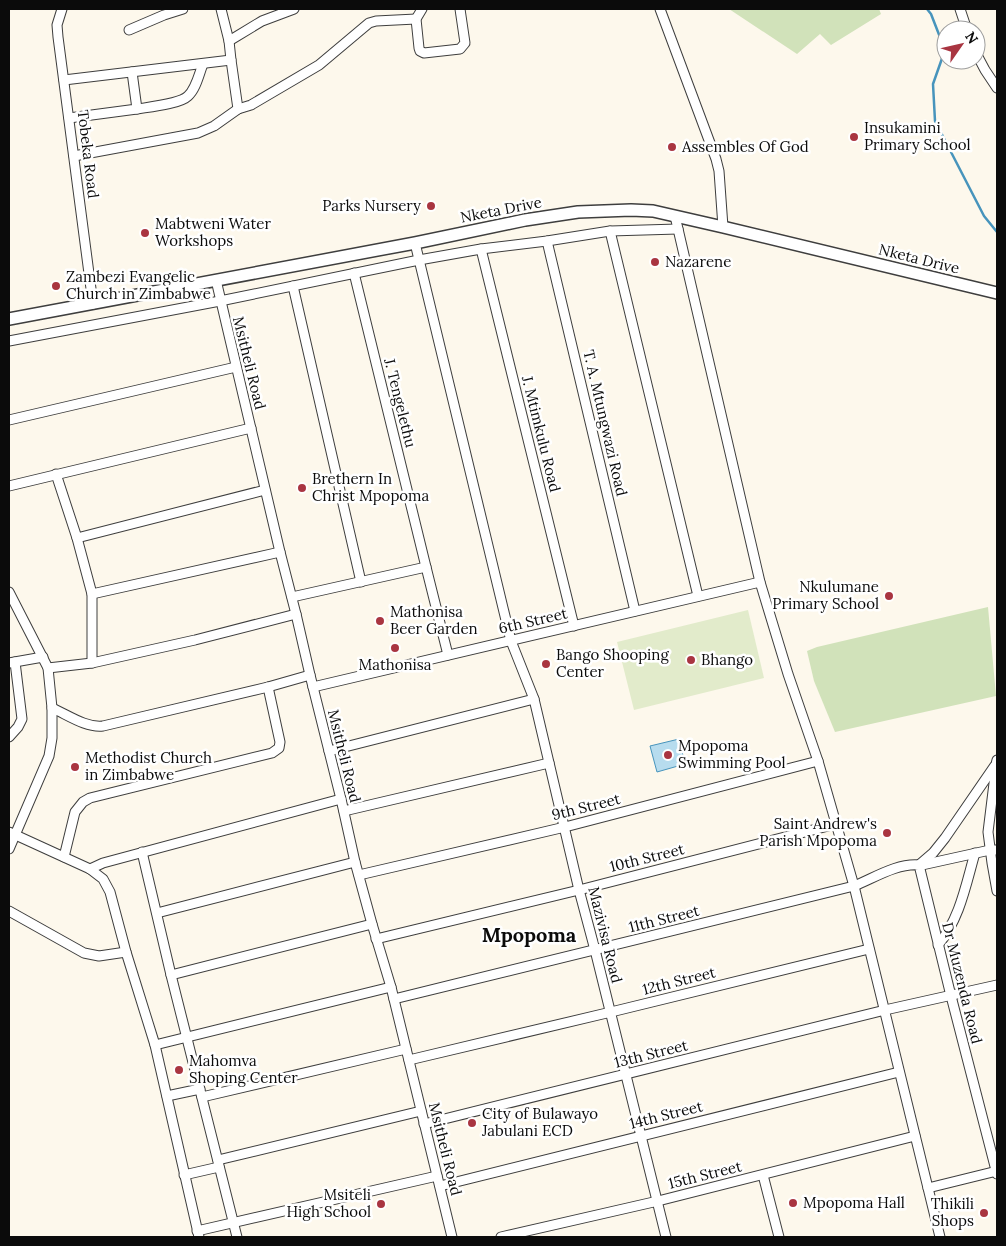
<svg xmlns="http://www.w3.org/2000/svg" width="1006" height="1246" font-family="Lora,serif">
<rect width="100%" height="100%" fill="#fdf8ec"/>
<!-- green -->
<g fill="#d1e2ba">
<polygon points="729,9 879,9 881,14 831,45 820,34 797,54"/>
<polygon points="988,607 996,696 835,732 814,681 807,651 817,647"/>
</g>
<!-- pitch -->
<polygon fill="#e2ebcb" points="748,610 764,678 634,710 617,642"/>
<!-- water -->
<polygon fill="#b7dcee" stroke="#4794bc" points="679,739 685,764 657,772 650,746"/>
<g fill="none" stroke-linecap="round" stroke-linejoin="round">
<!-- stream -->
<polyline stroke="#4794bc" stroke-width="2.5" points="927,9 931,14 945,50 933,84 935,121 984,216 997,232"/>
<!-- minor casing -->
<g stroke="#3e3e3e" stroke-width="11">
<g id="minor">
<polyline points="62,9 57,25 58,37 93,304"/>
<polyline points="422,9 416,19 419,48 420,51 424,53 460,49 465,43 460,9"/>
<polyline points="660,9 716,159 719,171 723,227"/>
<polyline points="960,9 967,30"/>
<polyline points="129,30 164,15 183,9"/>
<polyline points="229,41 262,21 294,9"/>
<polyline points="976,53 985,70 997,88"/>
<polyline points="64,80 231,60"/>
<path d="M137 109C149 107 180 104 188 96 196 89 199 74 203 64"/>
<polyline points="238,109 251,105 319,65 369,23 376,21 416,19"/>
<polyline points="69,118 137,109 132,72"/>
<polyline points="74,156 198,133 214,126 238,109 231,60 229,41 221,9"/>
<polyline points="675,216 760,582 788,674 818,761 854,886 940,1237"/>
<polyline points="610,231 698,596"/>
<polyline points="547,241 635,611"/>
<polyline points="415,243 511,641 534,699 579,890 595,950 666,1237"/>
<polyline points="481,249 574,626"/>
<polyline points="354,273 426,567 448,655"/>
<polyline points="216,280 280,552 296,614 310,675 341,799 355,862 372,924 391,987 452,1237"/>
<polyline points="293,286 361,582"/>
<polyline points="9,341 220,301 419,260 481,249 547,241 610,231 678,229"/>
<polyline points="9,420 236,367"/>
<polyline points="56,474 77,538 92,594 92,663"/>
<polyline points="9,486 251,428"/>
<polyline points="77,538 265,490"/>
<polyline points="9,592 48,668 52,708 52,738 49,756 9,849"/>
<polyline points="92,594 280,552"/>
<polyline points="292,597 426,567"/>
<polyline points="9,663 43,657"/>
<polyline points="48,668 92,663 195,640 296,614"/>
<polyline points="313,687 760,582"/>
<path d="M52 708C68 715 86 728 103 726L268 687 310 675"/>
<polyline points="9,737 18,727 22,719 15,662"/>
<polyline points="329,751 534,699"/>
<polyline points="996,767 988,832 992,863 997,891"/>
<polyline points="344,811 549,763"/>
<polyline points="9,832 90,869 103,879 110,892 126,952 155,1045 199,1237"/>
<polyline points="142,852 171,975 237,1237"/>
<polyline points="64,857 75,812 83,802 90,798 272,753 279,748 280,742 268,687"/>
<polyline points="919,865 933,853 945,838 996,764 997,760"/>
<polyline points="922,865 990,850 997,850"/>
<polyline points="90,869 103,863 341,799"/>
<polyline points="359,875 565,827 818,761"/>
<polyline points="9,911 84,953 99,956 126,952"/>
<polyline points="157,913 355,862"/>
<polyline points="376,939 579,890 836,824"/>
<path d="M938 945C960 919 966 884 975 853"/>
<polyline points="171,975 372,924"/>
<path d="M394 999 854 886C874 878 897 863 919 865L951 996 997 1174"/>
<polyline points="155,1045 391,987"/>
<polyline points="409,1060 611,1012 869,949"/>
<polyline points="167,1096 200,1089"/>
<polyline points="202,1097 406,1049"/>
<polyline points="424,1124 885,1010 997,985"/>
<polyline points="218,1160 421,1111"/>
<polyline points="184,1175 219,1167"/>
<polyline points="763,1175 779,1237"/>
<polyline points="440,1186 899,1072"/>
<polyline points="928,1188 997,1171"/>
<polyline points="197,1231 437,1176"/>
<polyline points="501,1237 658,1201 915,1136"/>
</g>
</g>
<!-- tertiary casing -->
<g stroke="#3e3e3e" stroke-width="14">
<polyline id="tertiary" points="9,319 415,243 525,220 578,212 631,210 653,211 723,227 997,293"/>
</g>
<!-- minor -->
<use href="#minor" stroke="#fff" stroke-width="9"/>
<!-- tertiary -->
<use href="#tertiary" stroke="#fff" stroke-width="11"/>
</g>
<!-- markers -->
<g fill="#a93541" stroke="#fff" stroke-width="2">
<circle cx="854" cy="137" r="5"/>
<circle cx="672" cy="147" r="5"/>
<circle cx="431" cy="206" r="5"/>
<circle cx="145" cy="233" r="5"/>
<circle cx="655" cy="262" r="5"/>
<circle cx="56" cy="286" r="5"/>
<circle cx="302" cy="488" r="5"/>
<circle cx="889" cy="596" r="5"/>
<circle cx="380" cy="621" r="5"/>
<circle cx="395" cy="648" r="5"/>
<circle cx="691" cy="660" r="5"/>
<circle cx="546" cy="664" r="5"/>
<circle cx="668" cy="755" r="5"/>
<circle cx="75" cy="767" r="5"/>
<circle cx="887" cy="833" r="5"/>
<circle cx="179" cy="1070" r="5"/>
<circle cx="472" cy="1123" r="5"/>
<circle cx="793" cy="1203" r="5"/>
<circle cx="381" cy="1204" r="5"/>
<circle cx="984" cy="1213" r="5"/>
</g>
<g text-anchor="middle" stroke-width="5" stroke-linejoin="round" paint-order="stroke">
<!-- poi labels -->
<g font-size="15" fill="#0b0b0b" stroke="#fff" text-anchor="start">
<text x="864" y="133">Insukamini<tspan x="864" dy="17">Primary School</tspan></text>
<text x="682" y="152">Assembles Of God</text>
<text x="421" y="211" text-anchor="end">Parks Nursery</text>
<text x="155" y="229">Mabtweni Water<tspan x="155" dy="17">Workshops</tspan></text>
<text x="665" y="267">Nazarene</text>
<text x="66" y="282">Zambezi Evangelic<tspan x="66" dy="17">Church in Zimbabwe</tspan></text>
<text x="312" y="484">Brethern In<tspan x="312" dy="17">Christ Mpopoma</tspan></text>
<text x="879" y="592" text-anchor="end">Nkulumane<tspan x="879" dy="17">Primary School</tspan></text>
<text x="390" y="617">Mathonisa<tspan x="390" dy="17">Beer Garden</tspan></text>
<text x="556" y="660">Bango Shooping<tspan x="556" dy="17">Center</tspan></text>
<text x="701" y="665">Bhango</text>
<text x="395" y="670" text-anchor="middle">Mathonisa</text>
<text x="678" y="751">Mpopoma<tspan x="678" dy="17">Swimming Pool</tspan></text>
<text x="85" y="763">Methodist Church<tspan x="85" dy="17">in Zimbabwe</tspan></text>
<text x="877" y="829" text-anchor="end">Saint Andrew's<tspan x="877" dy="17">Parish Mpopoma</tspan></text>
<text x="189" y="1066">Mahomva<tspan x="189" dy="17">Shoping Center</tspan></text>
<text x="482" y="1119">City of Bulawayo<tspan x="482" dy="17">Jabulani ECD</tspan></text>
<text x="371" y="1200" text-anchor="end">Msiteli<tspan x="371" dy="17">High School</tspan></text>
<text x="803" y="1208">Mpopoma Hall</text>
<text x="974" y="1209" text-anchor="end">Thikili<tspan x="974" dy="17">Shops</tspan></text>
</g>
<!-- street labels -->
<g font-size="15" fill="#0b0b0b" stroke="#fff">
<text transform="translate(88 154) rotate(83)" y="5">Tobeka Road</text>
<text transform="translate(501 210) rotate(-11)" y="5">Nketa Drive</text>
<text transform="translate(919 259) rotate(14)" y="5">Nketa Drive</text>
<text transform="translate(249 363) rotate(76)" y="5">Msitheli Road</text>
<text transform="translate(400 403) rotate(76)" y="5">J. Tengelethu</text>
<text transform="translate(605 423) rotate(77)" y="5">T. A. Mtungwazi Road</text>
<text transform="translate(541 434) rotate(76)" y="5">J. Mtimkulu Road</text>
<text transform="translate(533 621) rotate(-13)" y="5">6th Street</text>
<text transform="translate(344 756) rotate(76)" y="5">Msitheli Road</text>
<text transform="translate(586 807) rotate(-14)" y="5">9th Street</text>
<text transform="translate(647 858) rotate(-14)" y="5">10th Street</text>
<text transform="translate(664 919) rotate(-14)" y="5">11th Street</text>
<text transform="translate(605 935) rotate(76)" y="5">Mazivisa Road</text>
<text transform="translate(679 981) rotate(-14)" y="5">12th Street</text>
<text transform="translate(962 983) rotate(76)" y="5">Dr Muzenda Road</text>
<text transform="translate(651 1054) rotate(-14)" y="5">13th Street</text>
<text transform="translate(666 1115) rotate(-14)" y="5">14th Street</text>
<text transform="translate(445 1149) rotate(76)" y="5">Msitheli Road</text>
<text transform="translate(705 1175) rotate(-14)" y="5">15th Street</text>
</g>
<!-- district labels -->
<g font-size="20" font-weight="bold" fill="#0b0b0b" stroke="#fff">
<text x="529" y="942">Mpopoma</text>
</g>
</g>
<!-- border -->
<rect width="1006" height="1246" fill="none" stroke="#0b0b0b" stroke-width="20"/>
<!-- north arrow -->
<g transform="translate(961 45) rotate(56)"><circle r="24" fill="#ffffff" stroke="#9d9d9d"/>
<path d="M0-4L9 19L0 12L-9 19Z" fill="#a93541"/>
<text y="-8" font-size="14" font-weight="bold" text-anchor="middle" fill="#0b0b0b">N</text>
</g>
</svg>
